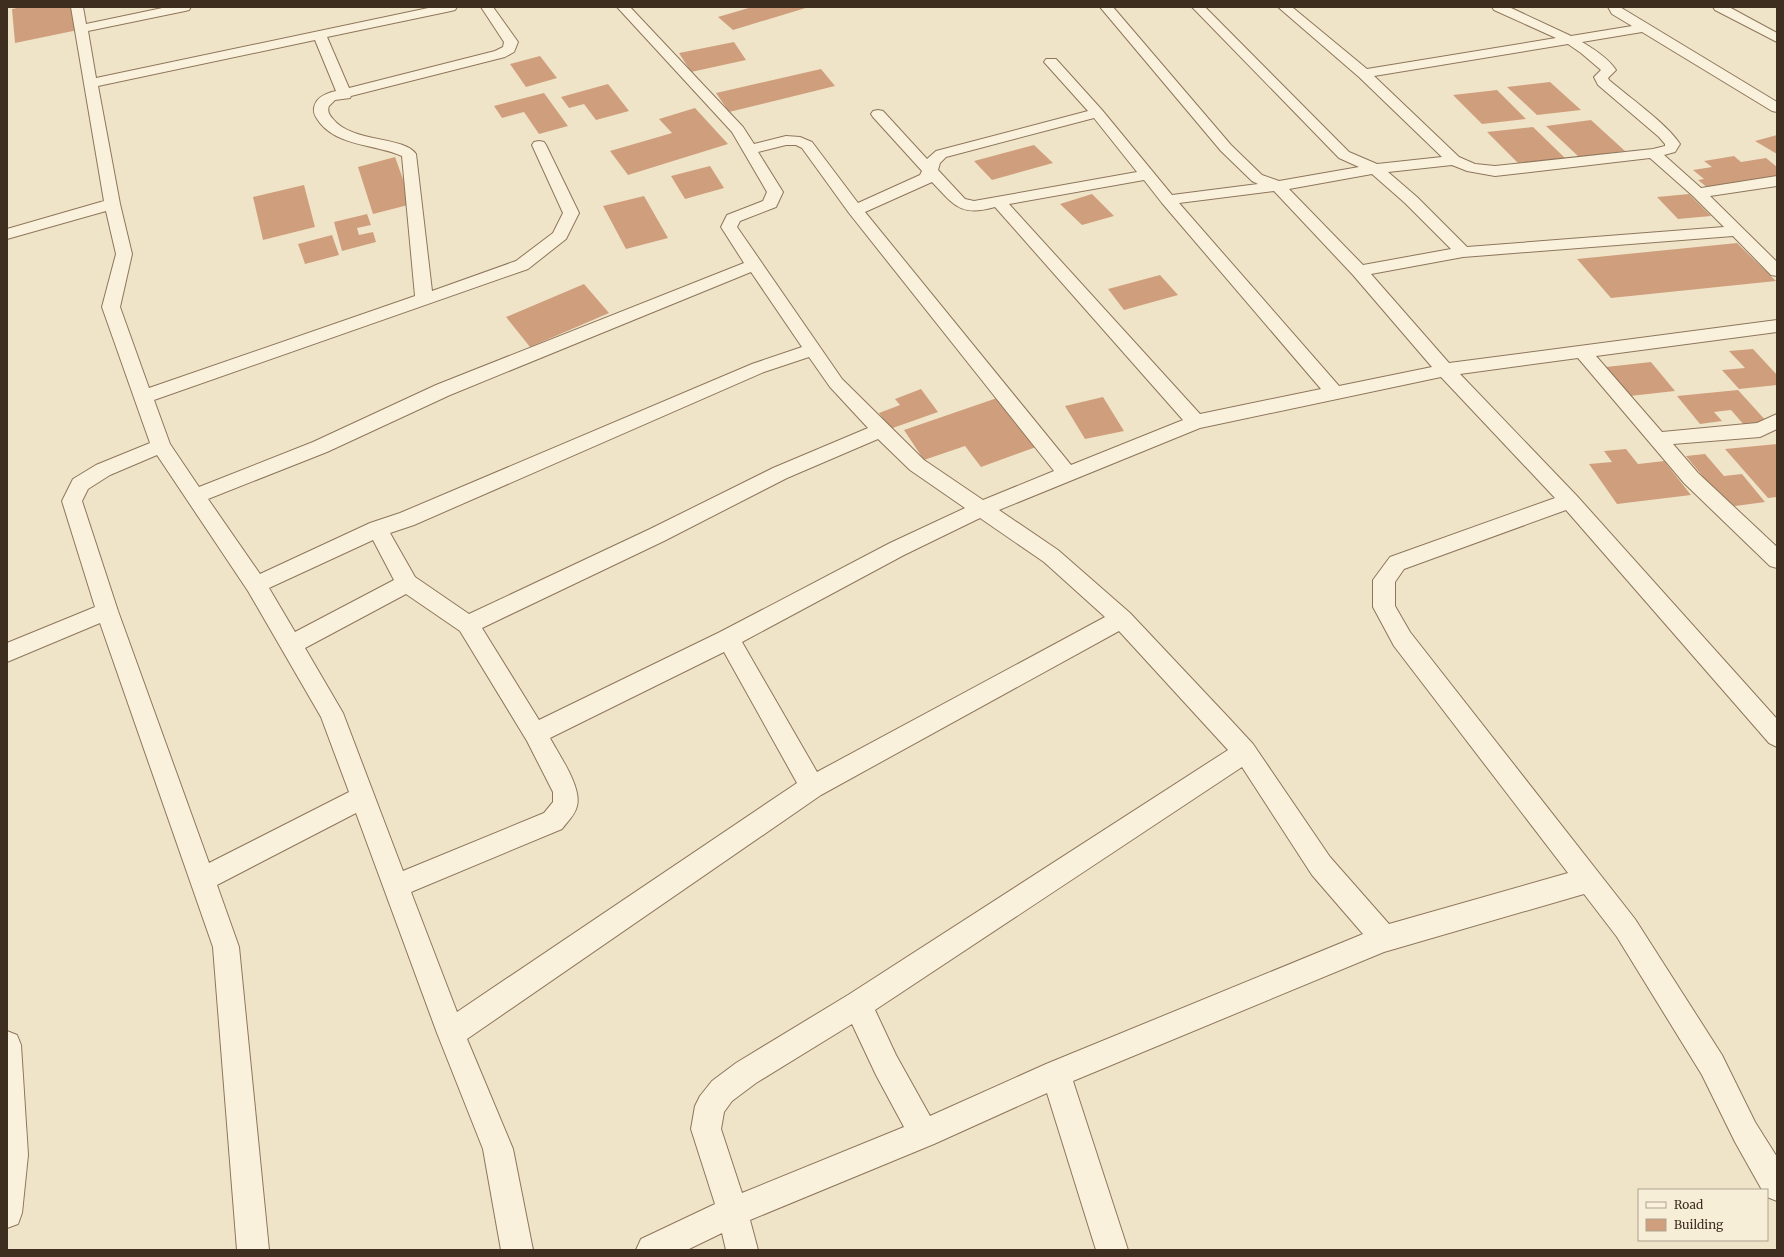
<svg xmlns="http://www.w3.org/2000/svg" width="1784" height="1257" font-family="Merriweather,serif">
<rect width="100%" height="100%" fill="#f0e4c8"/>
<!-- building -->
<g fill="#cf9f7d">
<polygon points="22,7 74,7 78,30 15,43 12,9"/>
<polygon points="752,7 809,7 733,30 718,17"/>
<polygon points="734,42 746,60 691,72 679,53"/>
<polygon points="540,56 557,78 526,87 510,64"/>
<polygon points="821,69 835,86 729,112 716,93"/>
<polygon points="1550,82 1581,110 1537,115 1507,87"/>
<polygon points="608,84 629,111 596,120 584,104 569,108 561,97"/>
<polygon points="1497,90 1526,119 1482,124 1453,95"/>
<polygon points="544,93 568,126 539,134 524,112 502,118 494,106"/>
<polygon points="695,108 728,144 628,175 610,151 672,133 659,119"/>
<polygon points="1591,120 1625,151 1579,157 1546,126"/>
<polygon points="1533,127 1565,158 1518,163 1487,132"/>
<polygon points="1777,135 1777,154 1755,141"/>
<polygon points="1034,145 1053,163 992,180 974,161"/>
<polygon points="1734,156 1741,162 1766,158 1777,167 1777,176 1708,188 1698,180 1704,179 1693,170 1712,167 1704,161"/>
<polygon points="395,157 412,204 373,214 358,167"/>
<polygon points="710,166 724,188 685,199 671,176"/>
<polygon points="304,185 315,227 263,240 253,197"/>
<polygon points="1092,194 1114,216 1082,225 1060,204"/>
<polygon points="1689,194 1711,216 1678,219 1657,197"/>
<polygon points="644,196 668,238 626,249 603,206"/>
<polygon points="367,214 371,225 357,228 359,235 373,232 376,242 342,251 334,222"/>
<polygon points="332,235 339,255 305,264 298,244"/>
<polygon points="1737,243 1776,281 1611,298 1577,259"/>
<polygon points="1160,275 1178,295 1124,310 1108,289"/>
<polygon points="584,284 609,313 530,347 506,317"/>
<polygon points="1753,349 1777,375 1777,385 1739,389 1722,370 1745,368 1729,351"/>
<polygon points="1651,362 1675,391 1630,396 1606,367"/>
<polygon points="921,389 938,412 890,429 879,413 900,405 895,399"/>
<polygon points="1738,390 1768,423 1745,426 1731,410 1714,412 1722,421 1700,424 1677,396"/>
<polygon points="1103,397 1124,431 1085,439 1065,406"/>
<polygon points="997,398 1036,447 981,467 965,446 924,460 904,430"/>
<polygon points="1777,444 1777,497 1768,498 1725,449"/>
<polygon points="1626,449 1638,464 1664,461 1691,495 1617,504 1589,464 1612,462 1604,451"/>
<polygon points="1705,454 1724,476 1742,474 1765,502 1728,507 1686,456"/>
</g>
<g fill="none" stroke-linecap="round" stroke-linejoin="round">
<!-- street casing -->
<g stroke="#8d765c" stroke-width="2">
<g id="street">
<path d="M71 7H83L86 24 167 7H191L189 10 185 11 88 31 96 78 433 7H457L455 10 451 11 327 37 349 88 495 51 503 47 504 42 481 7H493L518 42 514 52 505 57 351 96 350 98 335 100 329 106C327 111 329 115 333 119 352 143 404 136 416 154L432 291 516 261 553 233 563 213 532 145 534 142 539 141 544 142 546 145 579 213 566 239 528 269 154 400 170 444 199 487 313 442 436 385 744 263 721 227 727 215 763 201 767 192 732 132 617 7H630L743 127 754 144 786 136 800 137 812 142 858 203 920 175 922 171 873 117 871 114 873 111 878 110 883 111 927 159 936 151 1088 111 1044 62 1046 59H1056L1102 110 1172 195 1258 184 1252 181 1221 151 1100 7H1113L1231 145 1262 175 1279 181 1359 167 1339 158 1192 7H1205L1349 152 1377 164 1442 157 1359 77 1278 7H1292L1367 69 1556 38 1494 10 1492 7H1509L1571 36 1632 26 1612 14 1608 7H1620L1777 102V112L1772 111 1642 32 1582 42C1594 49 1608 58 1616 70L1608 78 1609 80C1630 98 1666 123 1680 144L1675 152 1664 155 1701 188 1777 176V186L1710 196 1777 262V276L1771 275 1733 236 1463 257 1371 274 1449 363 1777 320V332L1596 356 1662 432 1757 423 1777 414V429L1760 437 1673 444 1698 473 1777 547V568L1770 566 1684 483 1578 358 1460 374 1577 496 1777 719V747L1769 743 1566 510 1404 569 1395 582V606L1410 632 1635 919 1722 1055 1755 1122 1777 1157V1201L1767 1197V1190H1762L1735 1142 1702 1075 1617 937 1584 894 1384 952 1073 1081 1128 1250H1096L1047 1093 934 1144 750 1220 758 1250H726L722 1233 687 1250H636L641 1239 715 1204 691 1129 695 1106 700 1096 712 1081 736 1063 848 995 1228 750 1119 631 821 795 467 1039 513 1149 533 1250H501L483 1149 437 1033 356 813 217 885 239 947 269 1250H237L213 947 100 623 7 662V643L95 607 62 501 73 479 96 465 150 443 102 307 116 254 106 211 7 239V229L104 201ZM315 40 336 91C327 93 315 97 314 109 313 114 317 119 320 123 340 147 375 144 402 156L415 296 149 388 120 307 132 254 120 204 98 86ZM1568 44 1581 53 1601 70 1594 77 1598 85 1659 137 1665 144V146L1653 149 1495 166 1475 164 1459 157 1374 76ZM1094 118 1137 172 974 201 965 199 938 170 940 163 946 157ZM786 145H796L802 148 849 213 1054 471 983 500 924 460 842 379 737 227 740 221 776 207 783 192 758 152ZM1650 158 1693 196 1724 227 1467 247 1417 197 1388 172 1452 165 1467 171 1495 176ZM1372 174 1405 203 1451 249 1363 265 1289 189ZM1144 180 1162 203 1321 389 1200 414 1009 204ZM932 182C954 205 960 217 995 207L1183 420 1071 465 865 212ZM1274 191 1353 275 1432 367 1339 386 1179 203ZM751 272 802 347 752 364 400 513 370 523 260 574 208 499 327 452 450 395ZM809 357 830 387 868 428 773 468 650 529 469 614 415 577 390 533 414 525 764 372ZM1441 377 1555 498 1390 557 1373 580V607L1394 646 1568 873 1389 924 1330 857 1253 744 1228 717 1130 613 1058 550 999 510 1200 428ZM878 439 910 470 965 508 890 543 720 632 539 720 482 628 664 541 787 478ZM157 455 248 591 321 717 349 792 209 863 118 611 82 501 88 489 110 475ZM980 518 1044 562 1105 617 817 772 742 642 904 555ZM373 540 394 580 295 632 269 588ZM406 594 460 631 527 741 553 792V802L544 813 403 871 343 713 305 648ZM724 652 797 783 457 1012 411 892 562 829C567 822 575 815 577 806 582 787 559 755 550 738ZM1242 767 1312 875 1363 934 1046 1064 930 1116 896 1055 875 1010ZM852 1024 876 1075 904 1127 742 1193 721 1129 724 1112 732 1101 756 1083Z"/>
<polygon points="1713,7 1729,7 1777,33 1777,42 1715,10"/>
<polygon points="7,1031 17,1035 21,1045 28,1155 22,1213 18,1224 7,1228"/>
</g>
</g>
<!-- street -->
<use href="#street" fill="#faf1dc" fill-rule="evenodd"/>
</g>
<!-- border -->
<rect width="1784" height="1257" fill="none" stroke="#3d2e20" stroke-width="16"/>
<!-- legend -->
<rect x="1638" y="1189" width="130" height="52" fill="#f7eed8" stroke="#ada18e"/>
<rect x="1646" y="1202" width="20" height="6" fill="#faf1dc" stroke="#ada18e"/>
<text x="1674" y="1209" font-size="12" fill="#3d2e20">Road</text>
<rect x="1646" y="1219" width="20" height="12" fill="#cf9f7d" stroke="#ada18e"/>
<text x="1674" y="1229" font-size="12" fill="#3d2e20">Building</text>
</svg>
